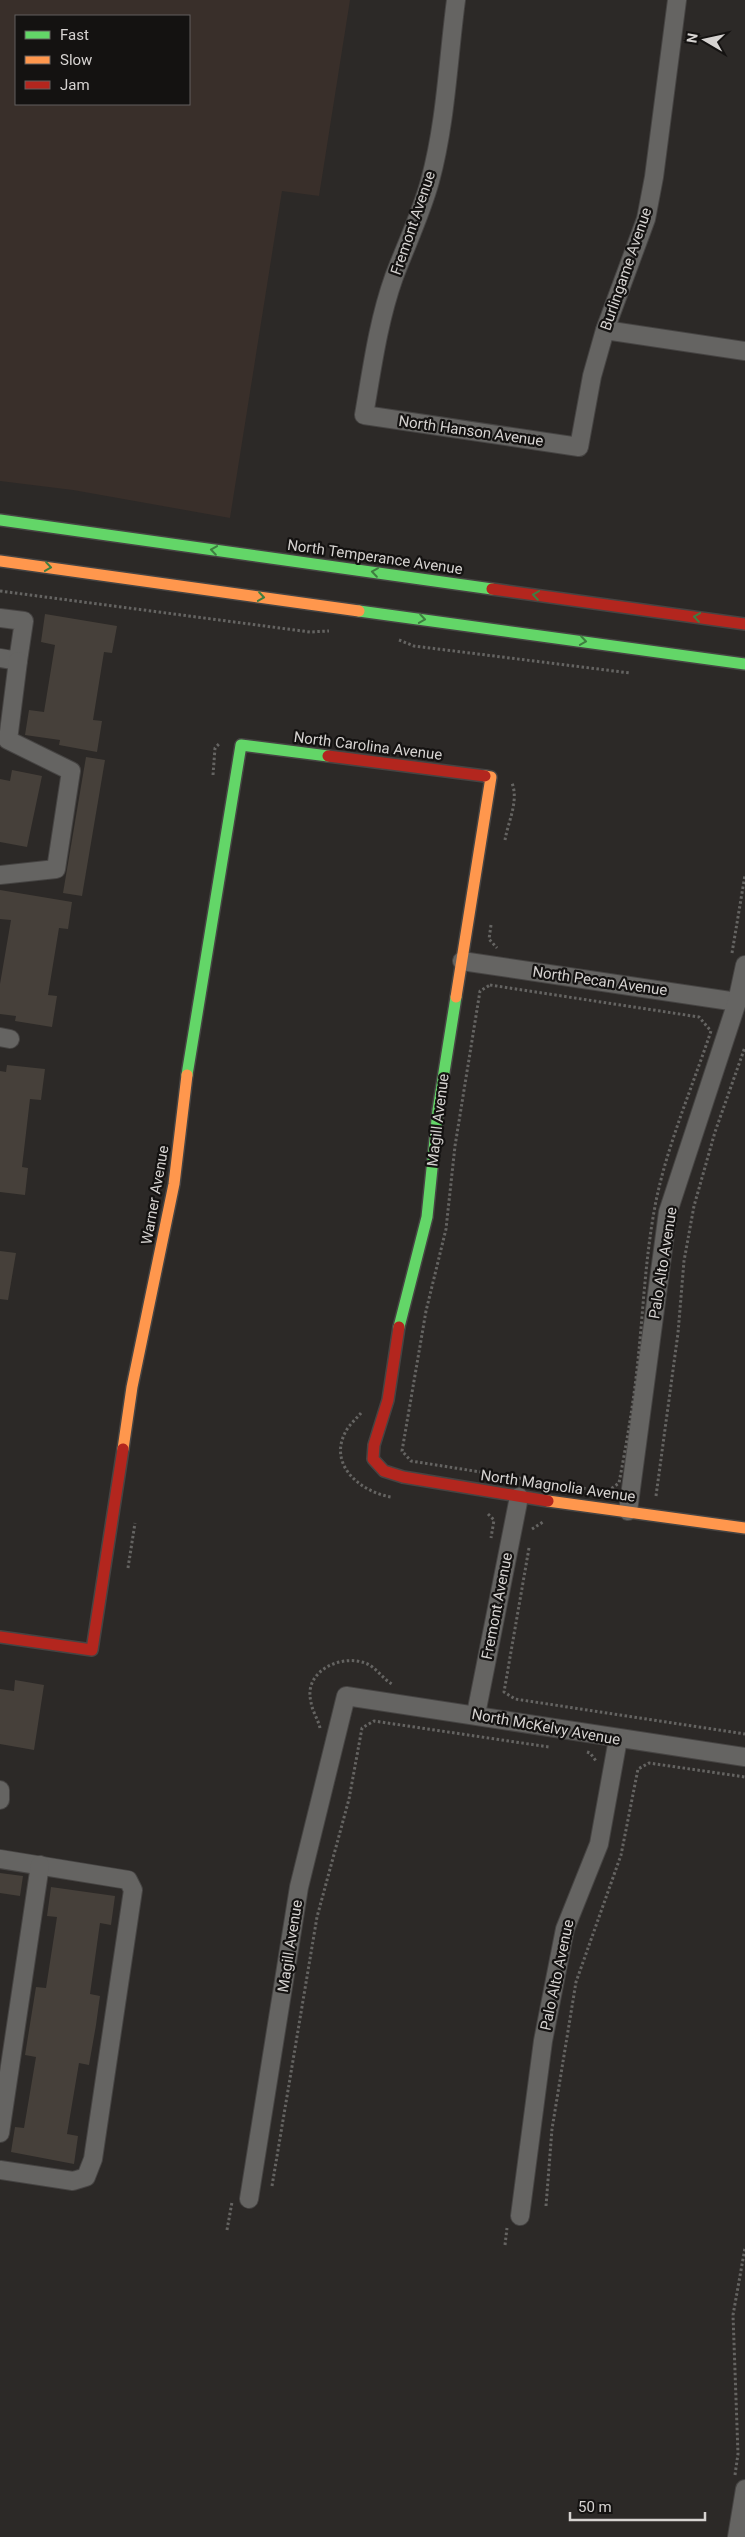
<svg xmlns="http://www.w3.org/2000/svg" width="745" height="2537" font-family="Roboto,sans-serif">
<rect width="100%" height="100%" fill="#2c2927"/>
<!-- built -->
<path fill="#392f2a" fill-rule="evenodd" d="M0 0H350L319 196 282 191 230 518 73 490 0 481ZM16 16H189V104H16Z"/>
<!-- building -->
<g fill="#46403a">
<polygon points="45,614 117,626 112,653 104,652 93,720 102,721 97,752 59,745 60,740 25,735 29,710 44,712 55,645 41,642"/>
<polygon points="86,757 105,760 82,896 63,893"/>
<polygon points="12,770 42,776 27,847 0,842 0,779 10,781"/>
<polygon points="0,890 72,902 68,929 59,928 48,995 57,996 52,1027 15,1021 16,1016 0,1014 0,984 11,920 0,919"/>
<polygon points="7,1065 45,1069 41,1100 30,1099 22,1167 28,1168 25,1195 0,1192 0,1071 6,1072"/>
<polygon points="0,1251 16,1253 8,1300 0,1299"/>
<polygon points="15,1680 44,1685 34,1750 0,1744 0,1689 14,1691"/>
<polygon points="0,1873 23,1876 20,1896 0,1893"/>
<polygon points="51,1887 115,1896 111,1925 100,1923 90,1994 100,1996 96,2025 89,2065 79,2063 67,2134 78,2136 74,2164 11,2152 15,2127 24,2128 36,2057 25,2055 36,1987 46,1988 57,1917 47,1916"/>
</g>
<g fill="none" stroke-linecap="round" stroke-linejoin="round">
<!-- street casing -->
<g stroke="#464443" stroke-width="20">
<g id="street">
<path d="M456 0C448 60 446 122 430 181 421 214 406 245 394 277 378 322 372 369 364 415L579 447 592 376 605 330 646 219 654 177 677 0"/>
<polyline points="605,330 745,351"/>
<polyline points="0,618 24,621 18,661 0,658"/>
<polyline points="0,875 56,869 71,771 8,740 18,661"/>
<polyline points="462,961 737,1002"/>
<polyline points="0,1037 10,1039"/>
<polyline points="628,1511 668,1212 737,1002 745,965"/>
<polyline points="476,1714 519,1497"/>
<polyline points="0,1790 0,1800"/>
<polyline points="0,1859 128,1880 133,1890 93,2159 86,2177 73,2181 0,2170"/>
<polyline points="0,2133 40,1865"/>
<polyline points="249,2199 299,1887 346,1696 745,1757"/>
<polyline points="520,2216 543,2041 565,1929 599,1844 618,1739"/>
<polyline points="737,2537 745,2489"/>
</g>
</g>
<!-- fast casing -->
<g stroke="#464443" stroke-width="14">
<g id="fast">
<polyline points="0,520 492,589"/>
<polyline points="359,611 745,664"/>
<polyline points="187,1075 241,745 328,756"/>
<polyline points="399,1327 427,1217 438,1110 456,997"/>
</g>
</g>
<!-- slow casing -->
<g stroke="#464443" stroke-width="14">
<g id="slow">
<polyline points="0,561 359,611"/>
<polyline points="456,997 491,777 485,776"/>
<polyline points="123,1449 132,1387 174,1184 187,1075"/>
<polyline points="548,1501 745,1528"/>
</g>
</g>
<!-- jam casing -->
<g stroke="#464443" stroke-width="14">
<g id="jam">
<polyline points="492,589 745,624"/>
<polyline points="328,756 485,776"/>
<polyline points="399,1327 388,1400 374,1445 373,1459 384,1471 403,1477 548,1501"/>
<polyline points="0,1637 92,1650 123,1449"/>
</g>
</g>
<!-- path -->
<g stroke="#656462" stroke-width="3" stroke-dasharray="2.5 2.5" stroke-linecap="butt">
<polyline points="0,591 310,632 329,631"/>
<polyline points="399,640 414,646 630,673"/>
<polyline points="213,775 215,748 220,743"/>
<path d="M505 840C508 822 519 801 512 783"/>
<polyline points="491,925 489,939 497,948"/>
<polyline points="732,953 745,875"/>
<path d="M490 985 699 1017 711 1031C692 1088 668 1143 656 1201 644 1262 643 1324 635 1386 631 1418 625 1451 619 1483L607 1492 411 1461 402 1451 426 1311 446 1229 455 1146 480 991Z"/>
<path d="M361 1413C356 1419 349 1425 346 1431 327 1465 361 1492 391 1497"/>
<polyline points="656,1496 678,1333 684,1261 694,1206 715,1132 745,1047"/>
<polyline points="488,1514 494,1520 491,1538"/>
<polyline points="532,1529 543,1522"/>
<polyline points="529,1548 504,1692 515,1699 745,1734"/>
<polyline points="128,1568 135,1523"/>
<path d="M320 1728C318 1719 312 1711 311 1702 303 1671 341 1654 365 1663 375 1666 383 1679 392 1684"/>
<polyline points="587,1752 590,1753 596,1761"/>
<polyline points="272,2186 317,1917 349,1799 362,1728 374,1721 549,1747"/>
<polyline points="546,2206 552,2129 576,1982 621,1855 638,1769 649,1763 745,1777"/>
<polyline points="227,2230 232,2202"/>
<polyline points="505,2245 507,2228"/>
<polyline points="735,2475 738,2454 733,2315 745,2248"/>
</g>
<!-- street -->
<use href="#street" stroke="#656462" stroke-width="18"/>
<!-- fast -->
<use href="#fast" stroke="#63d668" stroke-width="11"/>
<!-- slow -->
<use href="#slow" stroke="#ff974d" stroke-width="11"/>
<!-- jam -->
<use href="#jam" stroke="#b3261e" stroke-width="11"/>
</g>
<!-- one-way arrows -->
<defs><path id="oneway-chevron" d="M-2-3.5L2.5 0L-2 3.5" fill="none" stroke-width="1.6" stroke-linecap="round" stroke-linejoin="round" transform="scale(1.25)"/></defs>
<g stroke="#3f7e41">
<use href="#oneway-chevron" transform="translate(214 550) rotate(-172)"/>
<use href="#oneway-chevron" transform="translate(48 567) rotate(8)"/>
<use href="#oneway-chevron" transform="translate(375 572) rotate(-172)"/>
<use href="#oneway-chevron" transform="translate(536 595) rotate(-172)"/>
<use href="#oneway-chevron" transform="translate(261 597) rotate(8)"/>
<use href="#oneway-chevron" transform="translate(697 617) rotate(-172)"/>
<use href="#oneway-chevron" transform="translate(422 619) rotate(8)"/>
<use href="#oneway-chevron" transform="translate(583 641) rotate(8)"/>
</g>
<g text-anchor="middle" stroke-width="4.5" stroke-linejoin="round" paint-order="stroke">
<!-- street labels -->
<g font-size="15" fill="#d6d3d1" stroke="#141211">
<text transform="translate(413 223) rotate(-71)" y="5">Fremont Avenue</text>
<text transform="translate(626 269) rotate(-71)" y="5">Burlingame Avenue</text>
<text transform="translate(471 431) rotate(8)" y="5">North Hanson Avenue</text>
<text transform="translate(375 557) rotate(8)" y="5">North Temperance Avenue</text>
<text transform="translate(368 746) rotate(7)" y="5">North Carolina Avenue</text>
<text transform="translate(600 981) rotate(8)" y="5">North Pecan Avenue</text>
<text transform="translate(438 1120) rotate(-83)" y="5">Magill Avenue</text>
<text transform="translate(155 1195) rotate(-80)" y="5">Warner Avenue</text>
<text transform="translate(663 1263) rotate(-81)" y="5">Palo Alto Avenue</text>
<text transform="translate(558 1486) rotate(8)" y="5">North Magnolia Avenue</text>
<text transform="translate(497 1606) rotate(-79)" y="5">Fremont Avenue</text>
<text transform="translate(546 1727) rotate(10)" y="5">North McKelvy Avenue</text>
<text transform="translate(290 1946) rotate(-81)" y="5">Magill Avenue</text>
<text transform="translate(557 1975) rotate(-78)" y="5">Palo Alto Avenue</text>
</g>
</g>
<!-- legend -->
<rect x="15" y="15" width="175" height="90" fill="#141211" stroke="#625f5e"/>
<rect x="25" y="31" width="25" height="8" fill="#63d668" stroke="#625f5e"/>
<text x="60" y="40" font-size="15" fill="#d6d3d1">Fast</text>
<rect x="25" y="56" width="25" height="8" fill="#ff974d" stroke="#625f5e"/>
<text x="60" y="65" font-size="15" fill="#d6d3d1">Slow</text>
<rect x="25" y="81" width="25" height="8" fill="#b3261e" stroke="#625f5e"/>
<text x="60" y="90" font-size="15" fill="#d6d3d1">Jam</text>
<!-- north arrow -->
<g transform="translate(705 40) rotate(279)" stroke="#141211" stroke-width="4" paint-order="stroke">
<path d="M0-4L9 19L0 12L-9 19Z" fill="#d6d3d1"/>
<text y="-8" font-size="14" font-weight="bold" text-anchor="middle" fill="#d6d3d1">N</text>
</g>
<!-- scale -->
<path d="M570 2512v8h135v-8" fill="none" stroke="#d6d3d1" stroke-width="2.5"/>
<text x="578" y="2512" font-size="15" fill="#d6d3d1" stroke="#141211" stroke-width="4" paint-order="stroke">50 m</text>
</svg>
